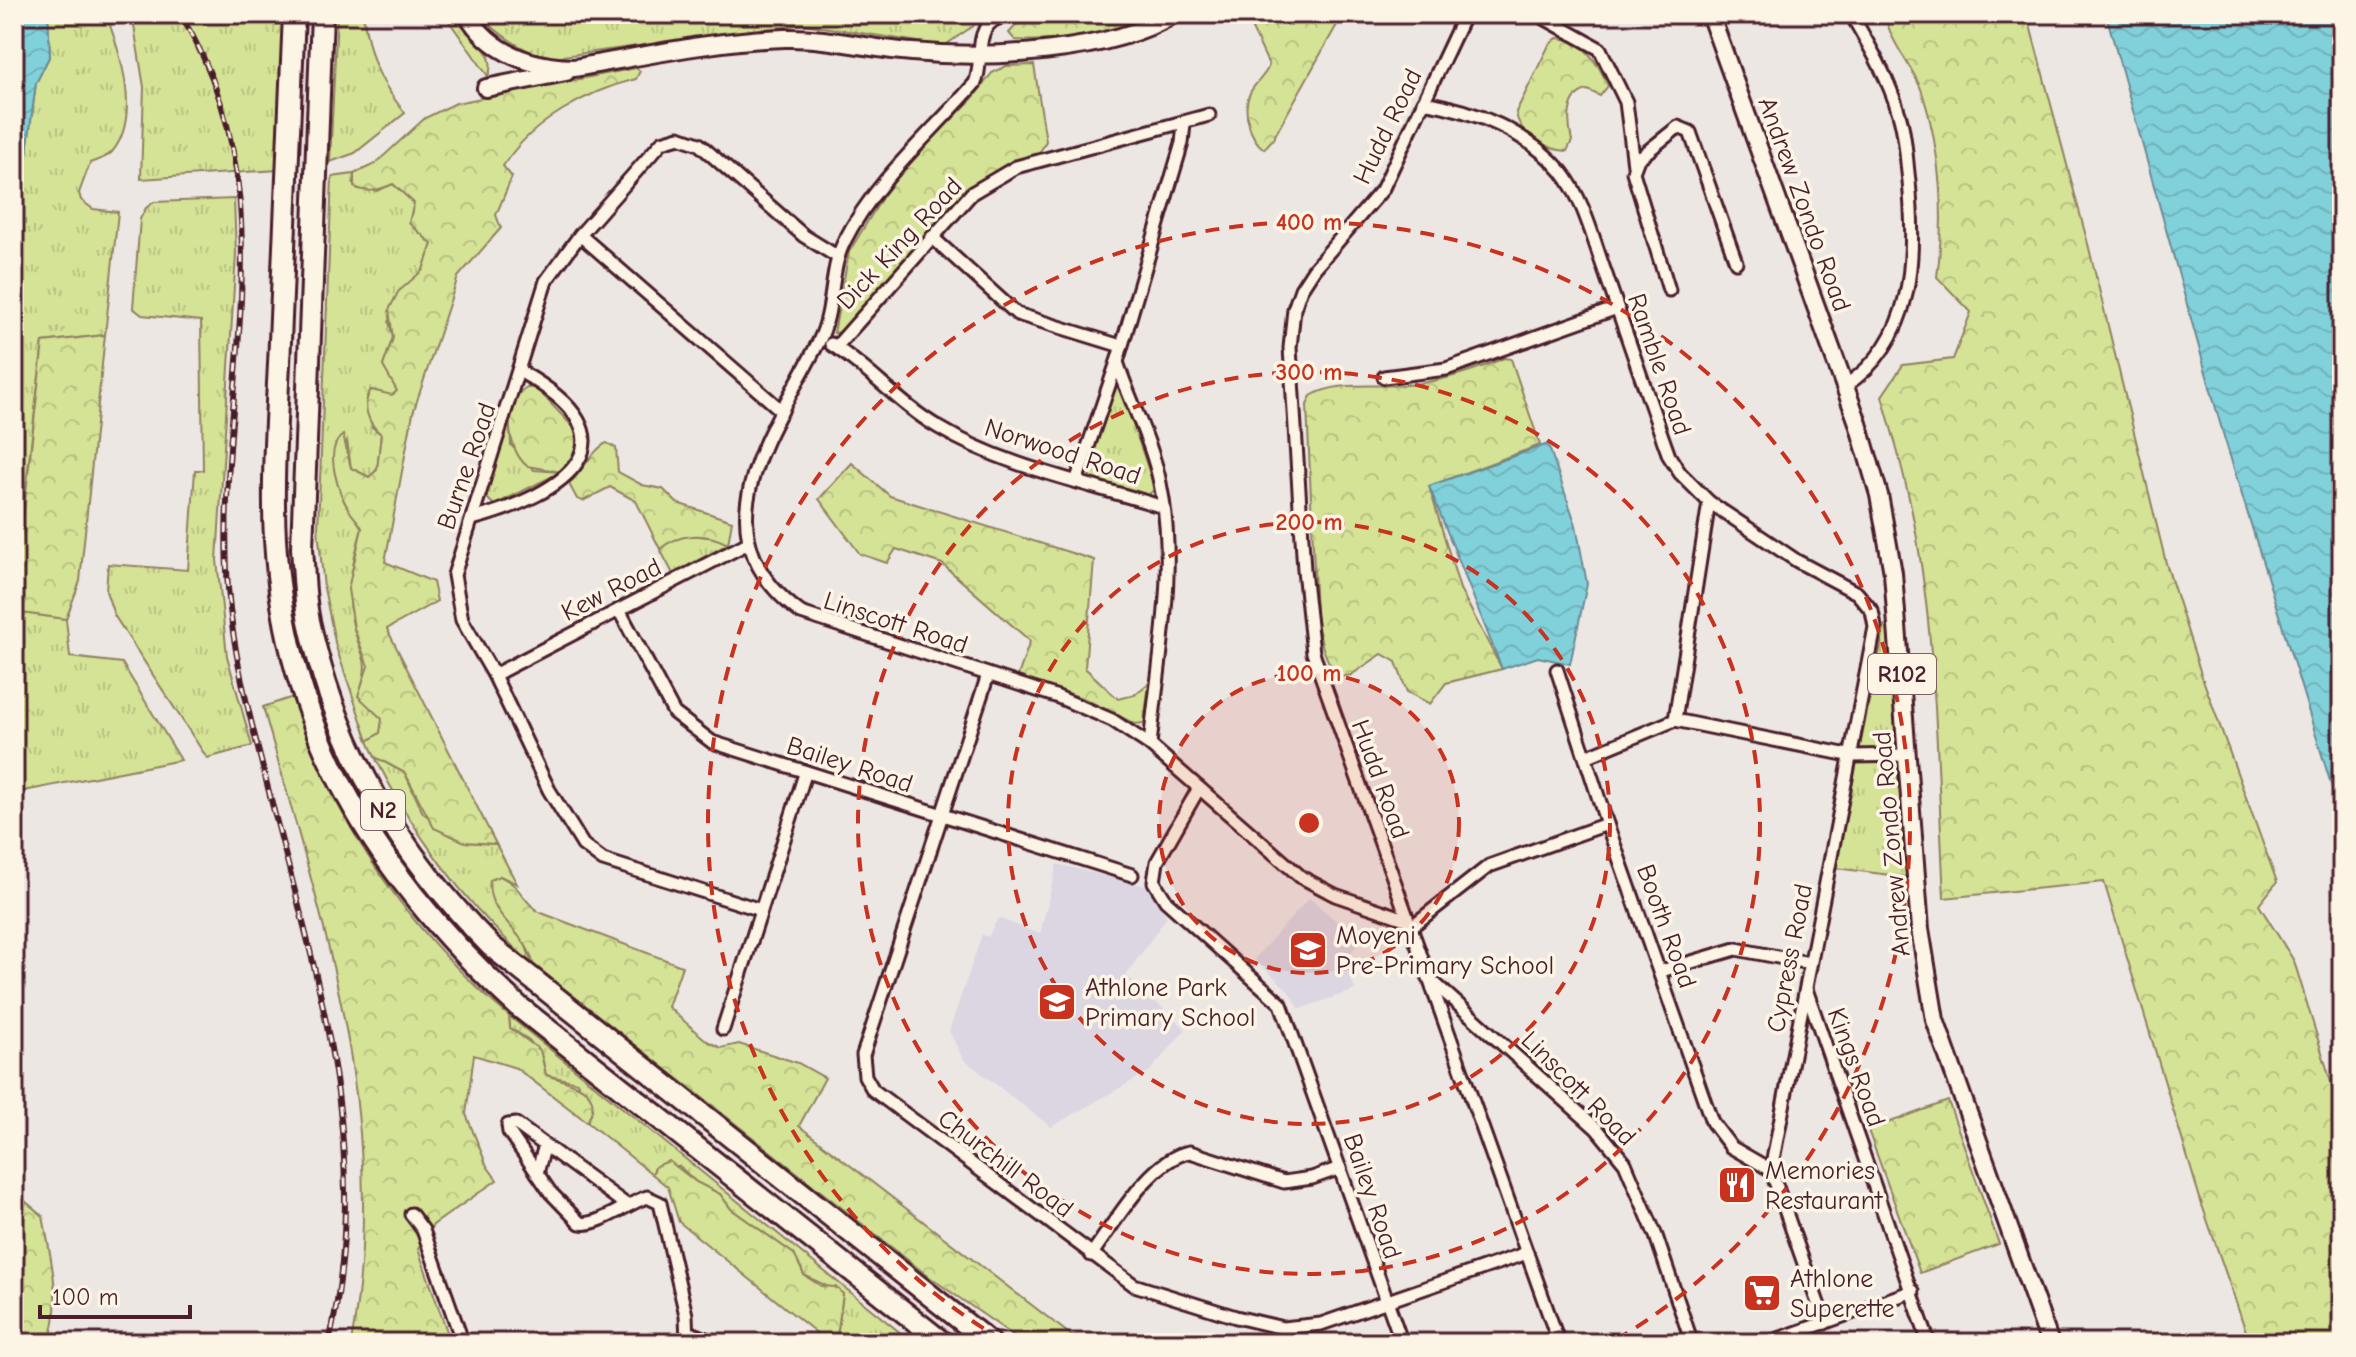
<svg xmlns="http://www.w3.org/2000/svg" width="2356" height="1357" font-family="'Comic Neue',sans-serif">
<defs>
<pattern id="grass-tufts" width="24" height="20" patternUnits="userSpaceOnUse" patternTransform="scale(2)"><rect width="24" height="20" fill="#d5e396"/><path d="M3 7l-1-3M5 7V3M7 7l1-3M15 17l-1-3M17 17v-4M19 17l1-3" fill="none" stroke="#b8c281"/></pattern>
<pattern id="forest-crowns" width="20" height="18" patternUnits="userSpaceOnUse" patternTransform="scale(2)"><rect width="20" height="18" fill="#d5e396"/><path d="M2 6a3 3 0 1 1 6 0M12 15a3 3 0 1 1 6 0" fill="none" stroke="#b8c281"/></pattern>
<pattern id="water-waves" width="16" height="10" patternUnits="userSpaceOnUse" patternTransform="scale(2)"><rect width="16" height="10" fill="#81d1da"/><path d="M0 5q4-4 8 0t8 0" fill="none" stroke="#71b3bb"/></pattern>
</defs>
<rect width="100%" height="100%" fill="#ede7e4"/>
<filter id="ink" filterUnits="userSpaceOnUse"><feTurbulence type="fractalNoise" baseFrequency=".0125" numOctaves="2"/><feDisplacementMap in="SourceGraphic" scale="16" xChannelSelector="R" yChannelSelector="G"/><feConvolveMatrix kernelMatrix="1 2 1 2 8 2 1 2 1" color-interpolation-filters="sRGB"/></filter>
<g filter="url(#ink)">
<!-- built -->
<g fill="#dbd6e2">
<polygon points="1057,864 1146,886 1167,917 1126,975 1186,1029 1150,1071 1051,1127 963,1059 949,1031 982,934 988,937 998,918 1040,934"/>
<polygon points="1309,898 1361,941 1344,961 1355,990 1300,1009 1287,989 1254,959"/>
</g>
<!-- grass -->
<g fill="url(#grass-tufts)" stroke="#908160" stroke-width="2">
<path d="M48 14H106C120 52 142 116 112 152 107 158 97 160 90 163L79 193 81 200 93 209 118 212 105 335 43 342 17 563 14 564V197L24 174 36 83 50 55Z"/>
<polygon points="132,14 284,14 278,170 141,179 144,87"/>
<path d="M337 14H363C370 58 377 78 405 113L355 153 330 162Z"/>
<path d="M444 14H456C468 32 500 53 488 76Z"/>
<path d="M478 14H982L973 26 944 46 804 24 548 58C519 49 500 35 478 14Z"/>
<path d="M354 174 353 183 377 191 393 184 414 203 409 223 432 244 423 270 389 322 393 337 383 366 398 390 392 396 371 390 367 396 372 427 381 434 377 470 369 477 351 468 347 441 334 468 344 501 362 528C353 560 345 596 354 629 364 664 370 657 359 696L383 719 380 733 368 741 336 647 324 588 318 529 332 177Z"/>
<polygon points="234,199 236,254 217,560 227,656 252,746 207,758 114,615 106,591 108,564 188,570 195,470 203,470 201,321 142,315 133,308 140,219 146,208 154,202"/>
<polygon points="1119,383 1155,489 1147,496 1091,479 1087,470 1107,401"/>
<polygon points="510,419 511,445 534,470 561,472 494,505 487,498 487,488"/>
<polygon points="689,535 718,538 728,544 673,574 660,549 673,539"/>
<polygon points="14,612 66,619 70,657 122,663 181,760 14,793"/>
<polygon points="1885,625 1888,625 1906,877 1835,868"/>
<path d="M375 757 405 773 423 813 465 842 496 844 517 884 500 876 496 908 525 943 532 964C466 905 415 837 375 757Z"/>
<polygon points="509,1016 913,1343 836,1343 843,1294 804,1275 793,1254 731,1209 720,1194 696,1182 679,1166 656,1166 652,1174 587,1122 591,1114 577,1082 546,1075 542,1057 529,1040 510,1028"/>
</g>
<!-- forest -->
<g fill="url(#forest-crowns)" stroke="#908160" stroke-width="2">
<path d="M1091 14H1153C1110 35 1063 43 1015 40L1009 33 1017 24 1061 21Z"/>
<path d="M1245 14H1343L1273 139 1264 149C1249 138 1242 110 1250 93 1255 82 1266 76 1269 65Z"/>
<path d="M1886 14H2027L2088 244 2166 563 2201 674 2277 882 2259 905 2294 961 2342 1118V1343H2250L2202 1205 2104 882 1944 898C1938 783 1937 665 1919 551 1911 498 1897 448 1882 396L1903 365 1953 359 1971 312 1937 277C1945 219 1941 149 1922 92 1914 67 1887 40 1886 14Z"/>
<path d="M1557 38C1583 39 1599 63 1608 86L1600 96 1588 90C1565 94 1568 125 1572 141L1567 151C1547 150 1518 134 1516 112L1549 45Z"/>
<polygon points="1034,65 1046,141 1038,156 1011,164 979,181 841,332 834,333 849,252 883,196 912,159 973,98 992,73 1006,66"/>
<path d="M636 68 640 71 636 79C587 91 531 122 503 166L512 177 496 215 501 228 458 277 413 413 385 562 433 582 437 601 387 629 496 844 465 842 434 828 405 773 375 757 368 741 380 733 382 719 358 696 368 666 354 628 348 589 362 528C359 521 355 519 351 513 339 495 322 449 343 435L351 468 369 477 377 470 381 434C368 424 361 405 371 390L392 395 397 391 383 366 393 338 389 310 398 292 423 270 432 244 409 223 414 203 393 184C379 190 369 194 354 187V174L375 164 425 118 456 103Z"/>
<polygon points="105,335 80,581 66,619 14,612 14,564 18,563 43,342"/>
<path d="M1504 358 1511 359 1540 445 1429 486 1460 589 1502 669 1446 683 1430 704 1407 692 1396 662 1382 654 1351 675 1341 677C1323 662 1320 638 1316 616L1307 405 1311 396C1340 379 1383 389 1415 384 1446 380 1476 370 1504 358Z"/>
<path d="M527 387 537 389 576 430 577 455 561 472 527 466C507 450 501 402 527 387Z"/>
<path d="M607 443 616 448 618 472 642 485 663 489 677 503 732 521 728 544C705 532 679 533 660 549L636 501 610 487 583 501 577 499 569 484C580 474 596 446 607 443Z"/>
<polygon points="852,463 890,496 1094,560 1085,668 1118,699 1134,695 1149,683 1144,723 1135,724 1085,699 1018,676 1030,641 942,564 896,549 887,563 860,554 819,499"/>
<path d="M293 697C335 824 407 930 509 1016L510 1028 540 1050 546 1075C568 1083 607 1087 587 1122L516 1068 474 1055 466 1114 487 1166 497 1180 433 1225 418 1249 451 1343H351C392 1119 322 921 263 707Z"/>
<path d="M500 876C521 886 521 899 539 912L682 966 668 1007 707 1041 721 1048 739 1044 798 1063 825 1078 799 1126 1081 1343H1024L928 1276 533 964C528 932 484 914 490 880Z"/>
<polygon points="1948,1101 1999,1244 1920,1273 1868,1130"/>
<polygon points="669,1161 696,1182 720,1194 731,1209 794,1254 804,1275 821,1286 836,1287 843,1294 836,1343 829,1343 679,1222 668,1187 652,1174 656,1166"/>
<path d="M14 1192 43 1216C49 1249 65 1313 47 1343L29 1342 14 1321Z"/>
</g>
<!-- water -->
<g fill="url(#water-waves)" stroke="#6b8a94" stroke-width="2">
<polygon points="14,14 48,14 50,55 36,83 24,174 14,197"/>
<polygon points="2106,14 2342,14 2342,820 2222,430"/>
<polygon points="1548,444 1576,525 1587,584 1570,664 1538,657 1502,669 1429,486"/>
</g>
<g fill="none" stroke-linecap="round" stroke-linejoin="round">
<!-- minor casing -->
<g stroke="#4a1f2b" stroke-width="17">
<g id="minor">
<path d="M1040 14C1027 16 1008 13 996 19 973 30 984 64 975 83 930 135 876 179 844 242 829 272 835 310 819 341 774 431 691 532 801 613L1058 697 1112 720 1150 745 1301 877 1335 895 1408 920"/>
<polyline points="1465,14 1382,190 1314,269 1301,289 1294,309 1290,348 1304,570 1313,653 1559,1343"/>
<polyline points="1537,14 1600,49 1626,102 1634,165"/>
<path d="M1423 102C1474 110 1528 132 1562 172 1584 200 1593 239 1605 272 1626 333 1647 395 1669 456L1680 473 1709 502 1675 720"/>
<polyline points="580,235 782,411"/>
<polyline points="932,237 1017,314 1121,346"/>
<polyline points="1669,290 1633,172 1638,159 1678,127 1690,132 1736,262"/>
<path d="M831 344C869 368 899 404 938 427 1006 468 1088 483 1163 507"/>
<polyline points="836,347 972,193 1016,167 1209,115"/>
<path d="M1117 362C1130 402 1152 442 1160 483 1178 567 1158 661 1150 745"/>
<polyline points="1384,377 1446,369 1617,308"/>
<path d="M1845 386C1915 340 1916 257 1909 181 1906 159 1906 135 1899 114 1889 79 1869 45 1851 14"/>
<polyline points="1077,479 1117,362 1182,143 1184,124"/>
<polyline points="1709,502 1797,561 1857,593 1872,611 1875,627 1771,1170"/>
<path d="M472 519C566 494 643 440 521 372"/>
<polyline points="619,610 674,713 712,742 1132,875"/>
<polyline points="1557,670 1607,824 1712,1122 1731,1147 1771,1170"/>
<polyline points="494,675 748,543"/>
<polyline points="988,675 863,1055 865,1076 873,1090 1134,1285 1236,1317 1283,1328 1321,1324 1527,1253"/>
<polyline points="1586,757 1675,720 1853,756 1906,755"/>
<polyline points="1199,788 1157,862 1154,882 1166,901 1281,1004 1402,1343"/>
<polyline points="761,910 603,860 583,845 549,790 494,675 462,620 454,575 546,281 580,235 662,142 679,137 699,144 804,236 838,257"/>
<polyline points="1411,927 1489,866 1607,824"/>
<polyline points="1661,971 1736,949 1809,963"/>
<polyline points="1432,981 1597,1129 1625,1163 1656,1236 1692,1343"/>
<polyline points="1806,989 1929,1343"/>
<polyline points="723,1029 805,774"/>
<polyline points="1771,1170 1825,1323"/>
<polyline points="537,1173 545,1145"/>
<path d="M625 1204 516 1124 508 1125 509 1132 550 1192 580 1223C597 1227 628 1203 647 1197L660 1203 686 1315 687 1343"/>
<polyline points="411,1214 423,1230 463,1343"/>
<path d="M1091 1255C1114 1224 1151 1158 1190 1152L1284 1182 1312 1178 1340 1168"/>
<polyline points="688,1332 716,1343"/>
<polyline points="1767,1343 1913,1291"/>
</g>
</g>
<!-- primary casing -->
<g stroke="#4a1f2b" stroke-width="22">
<g id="primary">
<path d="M467 14C490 53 531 67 574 68 644 56 715 40 785 38 828 37 870 49 912 52 987 59 1109 54 1174 14"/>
<polyline points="1710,14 1857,420 1879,495 1893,573 1920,929 1935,1020 2050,1343"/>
<polyline points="486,88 566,72"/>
</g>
</g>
<!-- motorway casing -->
<g stroke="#4a1f2b" stroke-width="26">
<g id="motorway">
<path d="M294 14C289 123 285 232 280 341 278 396 273 450 274 505 275 713 368 870 518 1006L943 1343"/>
<path d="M322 14 302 548C304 572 304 598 309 621 337 751 399 853 491 946L990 1343"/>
</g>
</g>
<!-- minor -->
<use href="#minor" stroke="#fcf5e5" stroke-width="11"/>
<!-- primary -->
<use href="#primary" stroke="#fcf5e5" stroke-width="16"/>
<!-- motorway -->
<use href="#motorway" stroke="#fcf5e5" stroke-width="20"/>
<!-- rail casing -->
<g stroke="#4a1f2b" stroke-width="6">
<path id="rail" d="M180 14C293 195 214 392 228 588 233 656 251 721 268 788 316 976 374 1146 329 1343"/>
</g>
<!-- rail -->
<use href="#rail" stroke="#fcf5e5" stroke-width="3" stroke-dasharray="9" stroke-linecap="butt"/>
</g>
</g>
<!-- distance rings -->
<circle cx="1309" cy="823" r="150" fill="#c8321e" fill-opacity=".12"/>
<g fill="none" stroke="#c8321e" stroke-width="4" stroke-dasharray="14 10">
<circle cx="1309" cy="823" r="150"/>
<circle cx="1309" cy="823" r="301"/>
<circle cx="1309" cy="823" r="451"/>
<path d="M1004 1341A601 601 0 1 1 1614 1341"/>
</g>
<!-- icons -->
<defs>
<g id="school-square" transform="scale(2)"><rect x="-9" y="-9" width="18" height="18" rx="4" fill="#c8321e" stroke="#fcf5e5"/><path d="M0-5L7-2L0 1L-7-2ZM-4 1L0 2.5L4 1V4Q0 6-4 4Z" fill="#fff"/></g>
<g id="restaurant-square" transform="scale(2)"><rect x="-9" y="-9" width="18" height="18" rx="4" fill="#c8321e" stroke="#fcf5e5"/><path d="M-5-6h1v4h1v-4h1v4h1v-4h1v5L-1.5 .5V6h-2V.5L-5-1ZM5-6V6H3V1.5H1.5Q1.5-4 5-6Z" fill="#fff"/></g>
<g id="supermarket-square" transform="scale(2)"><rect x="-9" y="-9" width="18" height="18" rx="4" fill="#c8321e" stroke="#fcf5e5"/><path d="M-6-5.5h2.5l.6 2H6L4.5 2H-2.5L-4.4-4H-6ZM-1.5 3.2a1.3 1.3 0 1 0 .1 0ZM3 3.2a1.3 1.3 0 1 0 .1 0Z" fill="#fff"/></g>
</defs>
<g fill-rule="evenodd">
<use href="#school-square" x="1308" y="950"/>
<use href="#school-square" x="1057" y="1002"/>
<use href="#restaurant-square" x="1737" y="1185"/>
<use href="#supermarket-square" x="1762" y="1293"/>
</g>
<g text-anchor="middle" stroke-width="7" stroke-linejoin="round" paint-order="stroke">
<!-- shield labels -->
<g fill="#fcf5e5" stroke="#7f5f63" stroke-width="2">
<rect x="1868" y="654" width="68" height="40" rx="6"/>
<rect x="361" y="790" width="44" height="40" rx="6"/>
</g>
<g font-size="24" font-weight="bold" fill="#4a1f2b">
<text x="1902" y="682">R102</text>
<text x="383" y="818">N2</text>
</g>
<!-- street labels -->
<g font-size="26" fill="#4a1f2b" stroke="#fcf5e5">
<text transform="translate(1387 126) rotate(-64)" y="9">Hudd Road</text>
<text transform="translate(1805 204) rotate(70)" y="9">Andrew Zondo Road</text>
<text transform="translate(899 243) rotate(-47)" y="9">Dick King Road</text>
<text transform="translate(1660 364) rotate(71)" y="9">Ramble Road</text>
<text transform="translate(1063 451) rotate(18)" y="9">Norwood Road</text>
<text transform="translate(466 466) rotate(-71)" y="9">Burne Road</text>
<text transform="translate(611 589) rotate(-27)" y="9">Kew Road</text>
<text transform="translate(896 622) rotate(18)" y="9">Linscott Road</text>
<text transform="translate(850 764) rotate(18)" y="9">Bailey Road</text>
<text transform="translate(1381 779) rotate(70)" y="9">Hudd Road</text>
<text transform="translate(1891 844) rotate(-95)" y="9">Andrew Zondo Road</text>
<text transform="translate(1667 926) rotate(70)" y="9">Booth Road</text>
<text transform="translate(1789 958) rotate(-79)" y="9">Cypress Road</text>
<text transform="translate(1857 1067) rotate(70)" y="9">Kings Road</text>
<text transform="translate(1579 1088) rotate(45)" y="9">Linscott Road</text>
<text transform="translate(1006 1163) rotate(37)" y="9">Churchill Road</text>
<text transform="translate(1373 1196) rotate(71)" y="9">Bailey Road</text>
</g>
<!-- poi labels -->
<g font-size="26" fill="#4a1f2b" stroke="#fcf5e5" text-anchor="start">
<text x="1336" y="944">Moyeni<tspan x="1336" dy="30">Pre-Primary School</tspan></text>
<text x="1085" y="996">Athlone Park<tspan x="1085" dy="30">Primary School</tspan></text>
<text x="1765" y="1179">Memories<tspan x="1765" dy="30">Restaurant</tspan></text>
<text x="1790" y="1287">Athlone<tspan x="1790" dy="30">Superette</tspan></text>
</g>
</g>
<circle cx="1309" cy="823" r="12" fill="#c8321e" stroke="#fcf5e5" stroke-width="4"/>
<g font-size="24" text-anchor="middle" font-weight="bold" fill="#c8321e" stroke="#fcf5e5" stroke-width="7" stroke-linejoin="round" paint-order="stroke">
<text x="1309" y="230">400 m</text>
<text x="1309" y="380">300 m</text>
<text x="1309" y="530">200 m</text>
<text x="1309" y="681">100 m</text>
</g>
<!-- margin -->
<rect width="2356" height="1357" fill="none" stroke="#fcf5e5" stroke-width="48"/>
<rect x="24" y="24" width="2308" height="1309" fill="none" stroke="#4a1f2b" stroke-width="3" filter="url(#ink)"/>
<!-- scale -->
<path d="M40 1305v12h150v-12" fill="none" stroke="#4a1f2b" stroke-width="4"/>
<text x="52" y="1305" font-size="24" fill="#4a1f2b" stroke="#fcf5e5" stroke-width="6" paint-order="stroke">100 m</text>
</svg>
